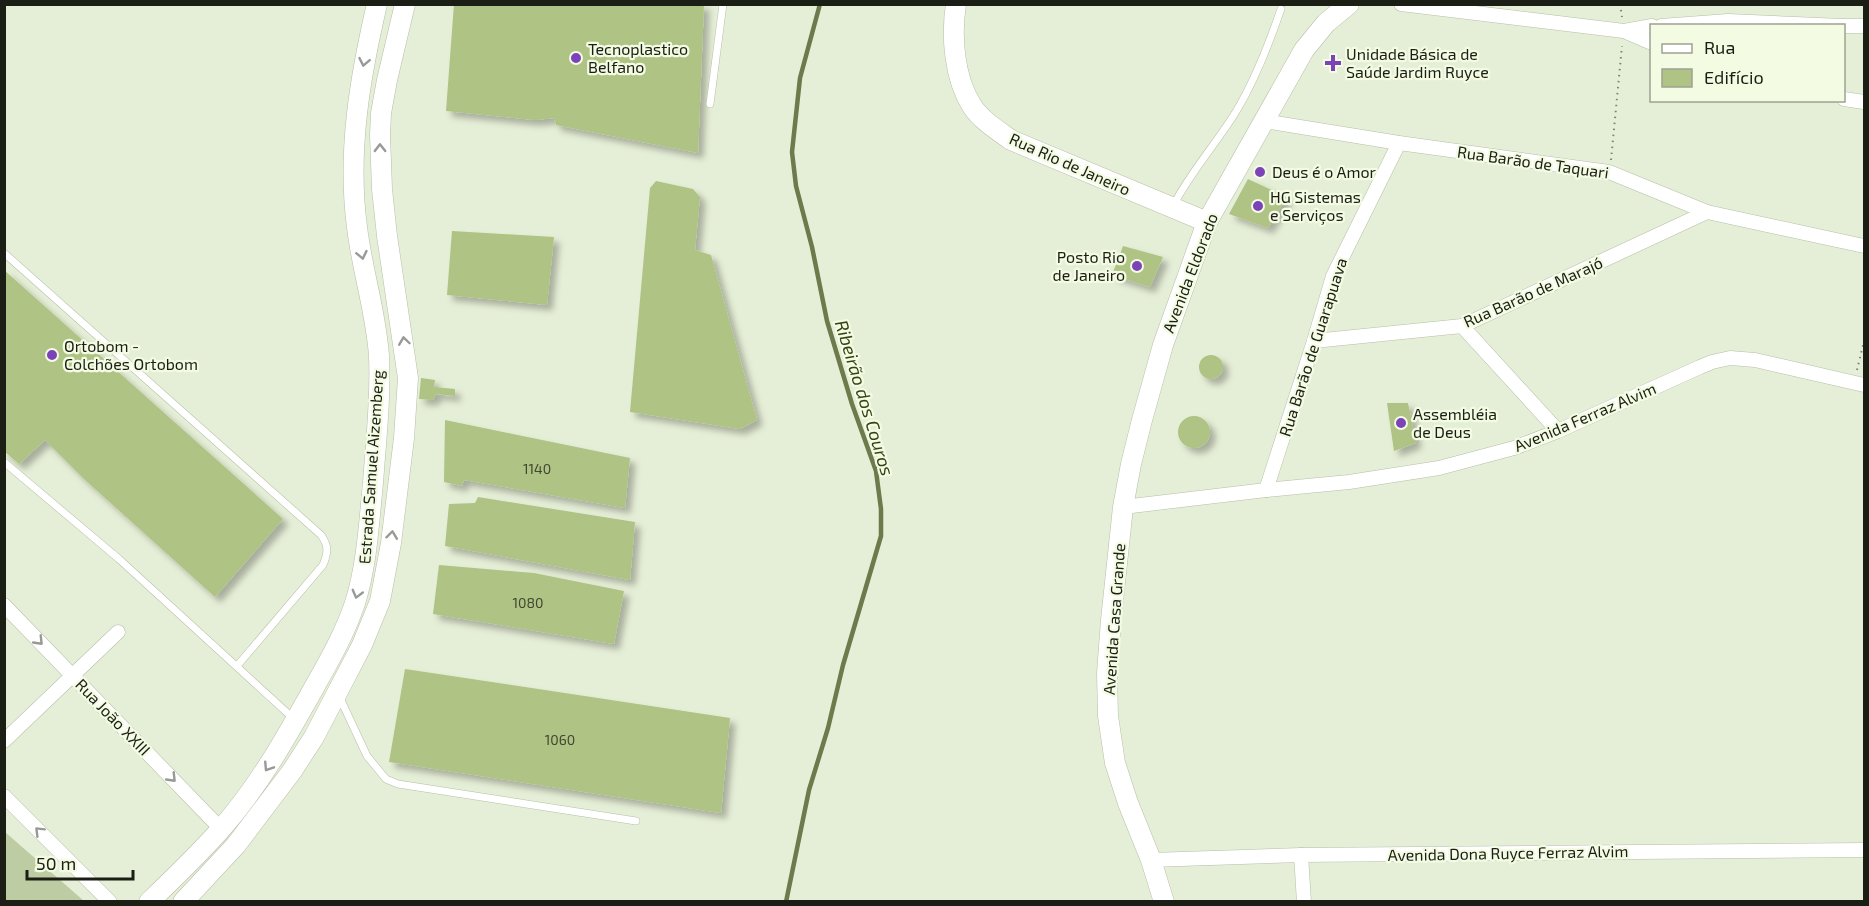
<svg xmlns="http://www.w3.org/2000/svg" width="1869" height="906" font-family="'Exo 2',sans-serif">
<defs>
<filter id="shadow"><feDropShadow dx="5.5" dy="5.5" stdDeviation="3" flood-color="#0004"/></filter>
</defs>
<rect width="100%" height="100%" fill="#e5eed6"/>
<!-- green -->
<polygon fill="#becca4" points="4,832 5,832 84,901 5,901"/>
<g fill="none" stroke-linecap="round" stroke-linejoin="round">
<!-- stream -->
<polyline stroke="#6c7a4c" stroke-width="4.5" points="786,902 809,790 828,728 843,665 881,536 881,509 876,471 852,404 827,321 812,247 796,186 792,152 800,78 820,4"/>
</g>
<!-- building -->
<g fill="#afc384" filter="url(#shadow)">
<polygon points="454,4 704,4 698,153 556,125 554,118 535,120 446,111"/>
<polygon points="1248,179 1287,197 1268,228 1229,214"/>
<polygon points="656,181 693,189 700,197 695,250 711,255 757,420 740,429 630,412 650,188"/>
<polygon points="452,231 554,237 547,305 447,295"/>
<polygon points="1123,246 1163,257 1150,287 1112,275"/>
<polygon points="4,270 283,519 215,597 84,479 45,440 19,464 4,451"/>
<circle cx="1211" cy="367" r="12"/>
<polygon points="421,378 435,380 434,387 455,389 455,396 436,394 433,400 419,399"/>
<polygon points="1387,403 1408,403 1416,443 1394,451"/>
<circle cx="1194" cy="432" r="16"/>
<polygon points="445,420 630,458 625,508 464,480 462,486 444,482"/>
<polygon points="478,497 635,522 630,580 445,546 449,504 475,503"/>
<polygon points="439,565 534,573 624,591 614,644 433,614"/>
<polygon points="405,669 730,718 721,813 389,762"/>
</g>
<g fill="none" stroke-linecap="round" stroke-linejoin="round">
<!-- lane casing -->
<g stroke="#b7bfa8" stroke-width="8">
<g id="lane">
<polyline points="710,104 723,4"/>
<path d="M1173 206C1191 171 1217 143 1237 110 1256 78 1269 44 1281 9"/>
<path d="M4 253 321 535C329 546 328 553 323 565L237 666"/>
<polyline points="4,462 119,559 294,719"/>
<polyline points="339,696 367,756 386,779 398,784 636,821"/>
</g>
</g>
<!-- street casing -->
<g stroke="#b7bfa8" stroke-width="15">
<g id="street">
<polyline points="1401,4 1624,31 1652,26"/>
<polyline points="1661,26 1728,21 1842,26"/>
<polyline points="1844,26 1864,26"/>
<polyline points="1624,31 1652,43"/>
<polyline points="1844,99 1864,102"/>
<polyline points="1264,121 1399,143 1609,172 1707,212 1864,246"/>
<polyline points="1462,326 1558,431"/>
<polyline points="1314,341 1462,326 1707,212"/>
<polyline points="1266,490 1314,341 1333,276 1399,143"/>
<polyline points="1123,507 1266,490 1349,482 1439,468 1514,448 1558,431 1700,367 1712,362 1730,358 1755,360 1864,385"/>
<polyline points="4,605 221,829"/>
<polyline points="4,741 118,632"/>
<polyline points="4,796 110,902"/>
<polyline points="1301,855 1304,902"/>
<polyline points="1151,860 1301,855 1864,850"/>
</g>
</g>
<!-- secondary casing -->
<g stroke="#b7bfa8" stroke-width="21">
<g id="secondary">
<path d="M956 4C951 36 954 78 972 106 981 120 997 130 1011 140L1207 222"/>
<path d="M149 902C174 878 199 854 221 829 259 786 287 736 315 686 330 659 345 633 355 603 367 565 369 522 373 483 376 441 381 398 379 356 376 312 362 270 357 227 347 152 360 77 377 4"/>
<polyline points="183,902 236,845 292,771 314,737 337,693 362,645 380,601 391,543 404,438 408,378 387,236 382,189 380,135 381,113 387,80 405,4"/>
<polyline points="1164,902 1151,860 1128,803 1115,763 1108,716 1107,673 1111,620 1123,507 1131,464 1142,420 1163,345 1207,222 1304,50 1326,23 1349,4"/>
</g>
</g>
<!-- path -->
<g stroke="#7f8575" stroke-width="2" stroke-dasharray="1.5 4.5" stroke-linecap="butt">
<polyline points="1620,4 1622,17"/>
<polyline points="1611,160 1622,46"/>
<polyline points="1857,370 1864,341"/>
</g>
<!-- lane -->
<use href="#lane" stroke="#fff" stroke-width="7"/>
<!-- street -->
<use href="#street" stroke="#fff" stroke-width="14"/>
<!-- secondary -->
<use href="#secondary" stroke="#fff" stroke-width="20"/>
</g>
<!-- one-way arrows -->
<defs><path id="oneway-chevron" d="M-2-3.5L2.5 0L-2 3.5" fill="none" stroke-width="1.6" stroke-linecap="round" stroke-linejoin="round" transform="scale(1.5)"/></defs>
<g stroke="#989a96">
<use href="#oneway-chevron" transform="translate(364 62) rotate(101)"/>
<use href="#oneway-chevron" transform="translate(380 148) rotate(-91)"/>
<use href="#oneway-chevron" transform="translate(362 255) rotate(78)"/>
<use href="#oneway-chevron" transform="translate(404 341) rotate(-98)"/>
<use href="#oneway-chevron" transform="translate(392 535) rotate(-83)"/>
<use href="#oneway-chevron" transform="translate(357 594) rotate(105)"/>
<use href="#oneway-chevron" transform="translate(39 641) rotate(46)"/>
<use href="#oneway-chevron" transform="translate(268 767) rotate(123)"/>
<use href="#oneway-chevron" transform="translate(172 778) rotate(46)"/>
<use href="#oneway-chevron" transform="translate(39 831) rotate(-135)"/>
</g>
<!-- markers -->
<g fill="#7c43b9" stroke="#f3fbe3" stroke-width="2">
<circle cx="576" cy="58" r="6"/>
<path d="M1330 54h6v6h6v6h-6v6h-6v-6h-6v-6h6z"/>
<circle cx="1260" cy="172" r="6"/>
<circle cx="1258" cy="206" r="6"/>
<circle cx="1137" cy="266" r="6"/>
<circle cx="52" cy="355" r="6"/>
<circle cx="1401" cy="423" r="6"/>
</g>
<g text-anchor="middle" stroke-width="4.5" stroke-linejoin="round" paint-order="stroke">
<!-- number labels -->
<g font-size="14" fill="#404731">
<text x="537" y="474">1140</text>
<text x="528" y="608">1080</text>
<text x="560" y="745">1060</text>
</g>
<!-- poi labels -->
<g font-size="16" fill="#1b1e15" stroke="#f3fbe3" text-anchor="start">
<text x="588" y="55">Tecnoplastico<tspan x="588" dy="18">Belfano</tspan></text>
<text x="1346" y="60">Unidade Básica de<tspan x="1346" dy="18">Saúde Jardim Ruyce</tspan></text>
<text x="1272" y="178">Deus é o Amor</text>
<text x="1270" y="203">HG Sistemas<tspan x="1270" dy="18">e Serviços</tspan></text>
<text x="1125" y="263" text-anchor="end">Posto Rio<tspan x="1125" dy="18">de Janeiro</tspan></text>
<text x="64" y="352">Ortobom -<tspan x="64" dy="18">Colchões Ortobom</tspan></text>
<text x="1413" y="420">Assembléia<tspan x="1413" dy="18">de Deus</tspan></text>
</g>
<!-- street labels -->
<g font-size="16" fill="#1b1e15" stroke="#f3fbe3">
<text transform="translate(1533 162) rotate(8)" y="6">Rua Barão de Taquari</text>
<text transform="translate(1070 164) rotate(24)" y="6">Rua Rio de Janeiro</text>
<text transform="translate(1190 273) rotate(-69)" y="6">Avenida Eldorado</text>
<text transform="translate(1533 292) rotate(-24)" y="6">Rua Barão de Marajó</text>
<text transform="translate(1313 347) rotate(-72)" y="6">Rua Barão de Guarapuava</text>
<text transform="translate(1585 417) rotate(-23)" y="6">Avenida Ferraz Alvim</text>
<text transform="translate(371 467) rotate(-86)" y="6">Estrada Samuel Aizemberg</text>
<text transform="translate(1114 619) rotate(-86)" y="6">Avenida Casa Grande</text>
<text transform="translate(113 717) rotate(46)" y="6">Rua João XXIII</text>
<text transform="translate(1508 853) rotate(-1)" y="6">Avenida Dona Ruyce Ferraz Alvim</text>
</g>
<!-- water labels -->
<g font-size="18" font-style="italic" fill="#364214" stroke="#f3fbe3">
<text transform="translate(864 398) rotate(73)" y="6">Ribeirão dos Couros</text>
</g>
</g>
<!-- border -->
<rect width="1869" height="906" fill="none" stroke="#1b1e15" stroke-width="12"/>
<!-- legend -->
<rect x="1650" y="24" width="195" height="78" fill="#f3fbe3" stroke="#9da391" stroke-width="1.5"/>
<rect x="1662" y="44" width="30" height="9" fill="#ffffff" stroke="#9da391" stroke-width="1.5"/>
<text x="1704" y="54" font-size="18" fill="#1b1e15">Rua</text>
<rect x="1662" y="69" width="30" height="18" fill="#afc384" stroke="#9da391" stroke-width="1.5"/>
<text x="1704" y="84" font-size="18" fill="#1b1e15">Edifício</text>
<!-- scale -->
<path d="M27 870v9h106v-9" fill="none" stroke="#1b1e15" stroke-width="3"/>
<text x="36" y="870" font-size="18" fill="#1b1e15" stroke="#f3fbe3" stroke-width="4.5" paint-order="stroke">50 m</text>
</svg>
